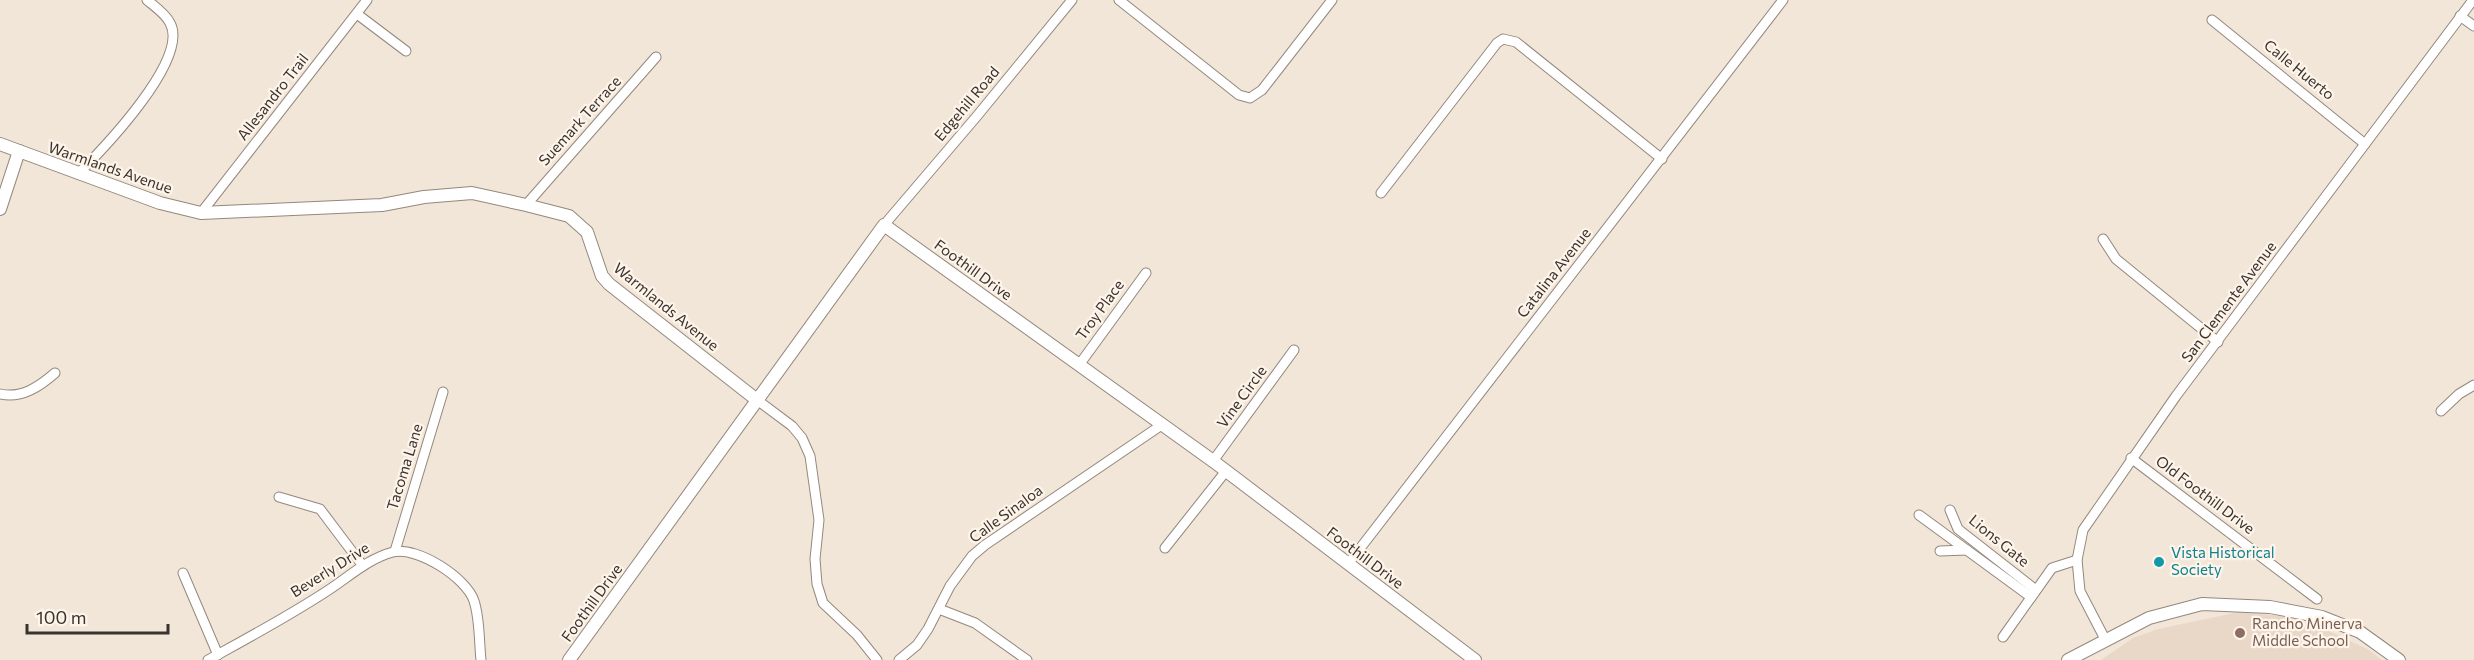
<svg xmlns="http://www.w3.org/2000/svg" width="2474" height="660" font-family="Commissioner,sans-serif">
<rect width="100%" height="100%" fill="#f2e6d9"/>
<!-- education -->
<polygon fill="#e9d8c8" points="2239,612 2281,616 2325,629 2369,650 2382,660 2101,660 2133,638 2158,629"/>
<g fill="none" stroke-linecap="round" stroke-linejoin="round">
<!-- street casing -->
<g stroke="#93887c" stroke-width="11">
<g id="street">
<polyline points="1119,0 1239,95 1250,98 1262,90 1332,0"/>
<polyline points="357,14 406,51"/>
<polyline points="2460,16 2474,26"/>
<polyline points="2212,20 2365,144"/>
<path d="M78 174C103 149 190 59 170 23 166 14 154 6 147 0"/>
<polyline points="1381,193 1497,43 1503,39 1516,42 1662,159"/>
<polyline points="526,205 656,57"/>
<polyline points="201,213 367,0"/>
<polyline points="884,225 977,116 1072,0"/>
<polyline points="2103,239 2116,259 2218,342"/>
<polyline points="1079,365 1146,273"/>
<path d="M0 394C22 399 40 386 55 373"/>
<polyline points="757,400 792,426 802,438 810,456 819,520 815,559 817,584 823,603 857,635 877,660"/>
<polyline points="2441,411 2459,394 2474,385"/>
<polyline points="2131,458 2317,599"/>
<polyline points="1213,461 1294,350"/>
<polyline points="279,497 320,509 363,566"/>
<polyline points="1950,510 1958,529 2036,590"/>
<polyline points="1919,515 2031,597"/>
<polyline points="1165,548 1226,471"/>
<polyline points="395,551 443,392"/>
<polyline points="1940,551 1967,550"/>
<polyline points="1348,564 1783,0"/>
<polyline points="183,573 218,655"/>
<polyline points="939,609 975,623 1027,660"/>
<polyline points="2003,637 2052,568 2077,560"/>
<polyline points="2106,641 2080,591 2077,560 2083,530 2176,396 2473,0"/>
<path d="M208 660C248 638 289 616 327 591 349 577 367 559 393 552 417 546 467 578 474 601 480 619 479 642 481 660"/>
<polyline points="899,660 917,645 928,629 950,586 972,556 985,545 1163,424"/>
</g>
</g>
<!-- secondary casing -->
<g stroke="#93887c" stroke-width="14">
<g id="secondary">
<polyline points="0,144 160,203 201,213 382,205 424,197 472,193 526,205 569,216 587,232 602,276 609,284 757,400"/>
<polyline points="0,209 19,151"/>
<polyline points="569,660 884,225 1213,461 1475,660"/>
<polyline points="2068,660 2149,618 2202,604 2270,607 2322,617 2360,632 2399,660"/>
</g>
</g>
<!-- street -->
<use href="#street" stroke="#fff" stroke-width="9"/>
<!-- secondary -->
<use href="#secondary" stroke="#fff" stroke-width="12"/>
</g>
<!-- markers -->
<circle fill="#0f9aa8" stroke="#fef4e9" stroke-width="2" cx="2159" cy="562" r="6"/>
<circle fill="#8d6e63" stroke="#fef4e9" stroke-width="2" cx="2240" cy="633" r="6"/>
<g text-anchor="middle" stroke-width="4.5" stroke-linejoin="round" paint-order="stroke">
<!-- street labels -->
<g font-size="15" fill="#38332e" stroke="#fef4e9">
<text transform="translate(2299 70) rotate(39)" y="5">Calle Huerto</text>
<text transform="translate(273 97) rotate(-52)" y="5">Allesandro Trail</text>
<text transform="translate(967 104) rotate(-50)" y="5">Edgehill Road</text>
<text transform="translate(580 121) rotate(-48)" y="5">Suemark Terrace</text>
<text transform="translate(110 168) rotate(19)" y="5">Warmlands Avenue</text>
<text transform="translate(973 270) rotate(36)" y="5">Foothill Drive</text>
<text transform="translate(1554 273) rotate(-52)" y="5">Catalina Avenue</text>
<text transform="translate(2229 302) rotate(-53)" y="5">San Clemente Avenue</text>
<text transform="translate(666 307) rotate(39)" y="5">Warmlands Avenue</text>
<text transform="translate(1100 310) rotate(-54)" y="5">Troy Place</text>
<text transform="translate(1242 397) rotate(-54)" y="5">Vine Circle</text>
<text transform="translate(405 467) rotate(-73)" y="5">Tacoma Lane</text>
<text transform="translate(2205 495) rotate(37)" y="5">Old Foothill Drive</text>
<text transform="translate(1006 514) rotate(-36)" y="5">Calle Sinaloa</text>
<text transform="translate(1999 541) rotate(39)" y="5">Lions Gate</text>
<text transform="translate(1365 558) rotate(37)" y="5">Foothill Drive</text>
<text transform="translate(330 570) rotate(-32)" y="5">Beverly Drive</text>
<text transform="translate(592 603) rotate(-54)" y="5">Foothill Drive</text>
</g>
<!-- culture labels -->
<g font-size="15" fill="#0d838f" stroke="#fef4e9" text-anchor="start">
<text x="2171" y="558">Vista Historical<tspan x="2171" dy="17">Society</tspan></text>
</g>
<!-- education labels -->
<g font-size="15" fill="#785e54" stroke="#fef4e9" text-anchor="start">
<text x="2252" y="629">Rancho Minerva<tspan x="2252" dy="17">Middle School</tspan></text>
</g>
</g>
<!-- scale -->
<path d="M27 624v9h141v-9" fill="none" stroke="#38332e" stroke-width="3"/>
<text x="36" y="624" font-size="18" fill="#38332e" stroke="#fef4e9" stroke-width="4.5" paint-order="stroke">100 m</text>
</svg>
